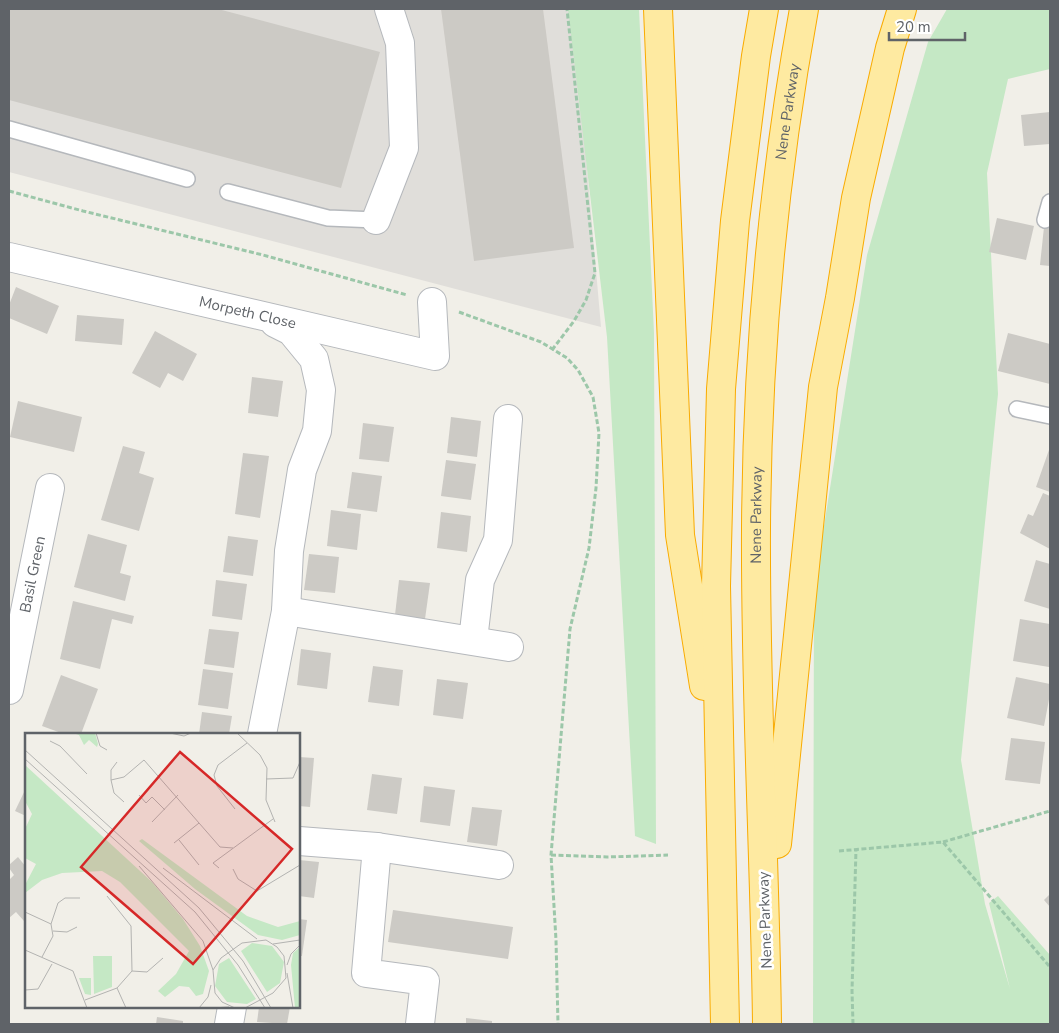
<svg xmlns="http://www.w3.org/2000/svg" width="1059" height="1033" font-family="'Nunito Sans',sans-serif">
<rect width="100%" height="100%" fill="#f1efe8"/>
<!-- industrial -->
<polygon fill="#e0deda" points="9,9 573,9 601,327 9,172"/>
<!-- green -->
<g fill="#c5e8c5">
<polygon points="568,9 639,9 654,333 656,844 635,836 607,337"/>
<polygon points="947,9 1050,9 1050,69 1008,79 987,173 998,394 961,760 985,904 1010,989 989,903 998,896 1050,955 1050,1024 813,1024 814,589 867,255 928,42"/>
</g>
<!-- building -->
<g fill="#cccac5">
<polygon points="9,9 218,9 380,52 341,188 9,100"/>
<polygon points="441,9 543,9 574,248 474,261"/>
<polygon points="1050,112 1050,144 1024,146 1021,115"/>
<polygon points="997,218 1034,226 1026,260 989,252"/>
<polygon points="1044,227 1050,228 1050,266 1040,265"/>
<polygon points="16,287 59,306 47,334 9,318 9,305"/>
<polygon points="77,315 124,319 122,345 75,341"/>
<polygon points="155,331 197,354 183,381 168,373 160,388 132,373"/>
<polygon points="1008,333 1050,344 1050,384 998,371"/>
<polygon points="252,377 283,381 278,417 248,413"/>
<polygon points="18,401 82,417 74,452 10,437"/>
<polygon points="451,417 481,421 477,457 447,453"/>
<polygon points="363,423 394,427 389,462 359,459"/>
<polygon points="123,446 145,452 139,473 154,478 139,531 101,520"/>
<polygon points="1050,447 1050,492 1036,487"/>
<polygon points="243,453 269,456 260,518 235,514"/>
<polygon points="446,460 476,464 471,500 441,496"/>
<polygon points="352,472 382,476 377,512 347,508"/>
<polygon points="1043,493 1050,496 1050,549 1020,533 1028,514 1033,516"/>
<polygon points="331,510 361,514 357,550 327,546"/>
<polygon points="441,512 471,516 467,552 437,548"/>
<polygon points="88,534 127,545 120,573 131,576 125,601 74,587"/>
<polygon points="228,536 258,540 253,576 223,572"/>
<polygon points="309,554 339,557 335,593 304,590"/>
<polygon points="1036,560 1050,564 1050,609 1024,601"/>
<polygon points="216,580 247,584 242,620 212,616"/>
<polygon points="399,580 430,583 425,619 395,615"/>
<polygon points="73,601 134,616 132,624 112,619 100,669 60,659"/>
<polygon points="1020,619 1050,624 1049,667 1013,661"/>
<polygon points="209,629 239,632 234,668 204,664"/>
<polygon points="301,649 331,653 327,689 297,685"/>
<polygon points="373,666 403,670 399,706 368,702"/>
<polygon points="203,669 233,673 228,709 198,705"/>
<polygon points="61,675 98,689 81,734 64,734 42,726"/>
<polygon points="1016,677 1050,684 1050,694 1044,726 1007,718"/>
<polygon points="437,679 468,683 463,719 433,715"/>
<polygon points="202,712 232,716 229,734 199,734"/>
<polygon points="1011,738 1045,742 1040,784 1005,780"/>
<polygon points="299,757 314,758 310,807 299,806"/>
<polygon points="372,774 402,778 397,814 367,810"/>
<polygon points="424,786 455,790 450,826 420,822"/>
<polygon points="26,788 26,816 15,811"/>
<polygon points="472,807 502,810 497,846 467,842"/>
<polygon points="18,857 26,867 26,919 24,921 16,912 9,918 9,880 14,875 9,868 9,865"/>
<polygon points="299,860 319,862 314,898 299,896"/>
<polygon points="1050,894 1050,907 1044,900"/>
<polygon points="393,910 513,927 508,959 388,942"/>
<polygon points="299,919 307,920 302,956 299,956"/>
<polygon points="259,1007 290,1007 287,1024 257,1022"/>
<polygon points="157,1017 183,1021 183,1024 156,1024"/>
<polygon points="466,1018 492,1021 492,1024 466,1024"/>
</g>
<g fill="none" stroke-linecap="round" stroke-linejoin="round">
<!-- service casing -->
<g stroke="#b5b8bc" stroke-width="18">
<g id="service">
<polyline points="9,129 187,179"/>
<polyline points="228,192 328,218 376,220"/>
<polyline points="1045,220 1050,202"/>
<polyline points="1017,409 1050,416"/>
</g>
</g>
<!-- minor casing -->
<g stroke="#b5b8bc" stroke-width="30">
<g id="minor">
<polyline points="376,220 404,148 400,43 389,9"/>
<path id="s1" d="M9 257 435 356 432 302"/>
<polyline points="286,611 509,647"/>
<polyline points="473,640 480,580 498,540 508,419"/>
<path id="s2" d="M9 690 50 488"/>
<polyline points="262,734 286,611 289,551 302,470 317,431 321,390 314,359 291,331 275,323"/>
<polyline points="299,841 377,847 499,865"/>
<polyline points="377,847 366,973 425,981 420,1024"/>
<polyline points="229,1024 232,1007"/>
</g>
</g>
<!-- trunk casing -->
<g stroke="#f9ab00" stroke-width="30">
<g id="trunk">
<polyline points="658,9 680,535 704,686"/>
<polyline points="777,844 823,387 840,298 856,198 890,48 902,9"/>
<polyline points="725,1024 716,586 721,389 735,221 756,56 764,9"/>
<path id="s3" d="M767 1024C765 859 755 693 756 528 757 354 773 180 804 9"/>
</g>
</g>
<!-- path -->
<g stroke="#9cc7a9" stroke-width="3" stroke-dasharray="5 2.5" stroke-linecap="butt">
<polyline points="9,191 83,211 263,255 407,295"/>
<polyline points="459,312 541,342 567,358 578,370 593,397 599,433 596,488 589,548 570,629 551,855 556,940 558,1024"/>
<polyline points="552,350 574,321 586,300 595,273 567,9"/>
<polyline points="943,842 1050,811"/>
<polyline points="839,851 943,842 1050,967"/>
<polyline points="551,855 607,857 668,855"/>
<polyline points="853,1024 852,991 856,849"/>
</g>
<!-- service -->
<use href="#service" stroke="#fff" stroke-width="15"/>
<!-- minor -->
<use href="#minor" stroke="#fff" stroke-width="28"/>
<!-- trunk -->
<use href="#trunk" stroke="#feeaa1" stroke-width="28"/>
</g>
<g text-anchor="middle" stroke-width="5" stroke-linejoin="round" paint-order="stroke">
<!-- street labels -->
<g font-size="15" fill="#5f6368" stroke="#fff">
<text dy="5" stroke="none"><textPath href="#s3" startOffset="914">Nene Parkway</textPath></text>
<text dy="5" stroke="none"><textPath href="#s1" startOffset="245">Morpeth Close</textPath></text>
<text dy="5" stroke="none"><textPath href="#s3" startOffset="509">Nene Parkway</textPath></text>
<text dy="5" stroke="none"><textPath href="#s2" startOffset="118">Basil Green</textPath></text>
<text transform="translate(765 920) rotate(-92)" y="5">Nene Parkway</text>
</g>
</g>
<!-- overview -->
<g transform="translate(25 733)">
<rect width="275" height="275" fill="#f1efe8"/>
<path d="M48 0H70L73 11 72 14 64 7 59 12 54 2ZM0 32 127 149 158 186 175 213 184 238 178 261 171 263 164 254 154 253 140 264 133 258 151 241 164 218 95 149 77 138 37 140 17 147 0 160V152L11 131 0 125V96L7 81 0 68ZM117 106 222 183 253 194 275 188V202L257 207 233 202 170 156 114 108ZM227 210 247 213 259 229 255 250 242 259 216 218ZM275 214V275H270L266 232 268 220ZM68 223H87V254L69 261ZM204 225 231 266 222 271 202 269 190 253 194 231ZM54 245H66V262L60 261Z" fill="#c5e8c5"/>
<path fill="none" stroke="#b3b3b1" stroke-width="1" d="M71 0 75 13 82 17M145 0 159 3 166 0M212 0 235 22 242 35 241 67 250 89M25 8 35 13 62 41M0 17 174 175 218 228 246 275M0 26 170 179 213 232 240 275M92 29 86 37V47L99 44 119 27 195 114 208 115M241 46 268 45 275 29M86 47 89 60 99 69M114 62 121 70 127 64 140 77M210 76 192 53 189 42 193 32 222 10M127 89 153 62M154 107 174 132M149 110 174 90M114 133 178 208 188 237M138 135 232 206M194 135 188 130 248 86M208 136 213 146 232 158 275 132M0 179 26 191M28 198 42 199 52 194M248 211 275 207M0 217 48 238 62 275M17 224 28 203 26 191 33 170 40 165H55M262 232 266 221 275 212M107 238 122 239 138 225M262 240 268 275M92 255 101 275M0 257 13 256 27 231M60 267 92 255 107 238 106 193 82 163M174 275 183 264 186 252M187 275 204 274M210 275 197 269 190 260 188 237 196 225 217 210 241 207 252 214 259 223 261 245 248 260 220 275"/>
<path fill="#d62828" fill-opacity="0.15" stroke="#d62828" stroke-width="2.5" d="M155 19 267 116 168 231 56 134Z"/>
<rect width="275" height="275" fill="none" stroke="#5f6368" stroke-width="2.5"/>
</g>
<!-- border -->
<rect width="1059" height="1033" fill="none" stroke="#5f6368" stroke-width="20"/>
<!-- scale -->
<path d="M889 32v8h76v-8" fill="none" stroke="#5f6368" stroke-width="2.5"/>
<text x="896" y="32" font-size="15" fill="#5f6368" stroke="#ffffff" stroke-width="4" paint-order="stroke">20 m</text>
</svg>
